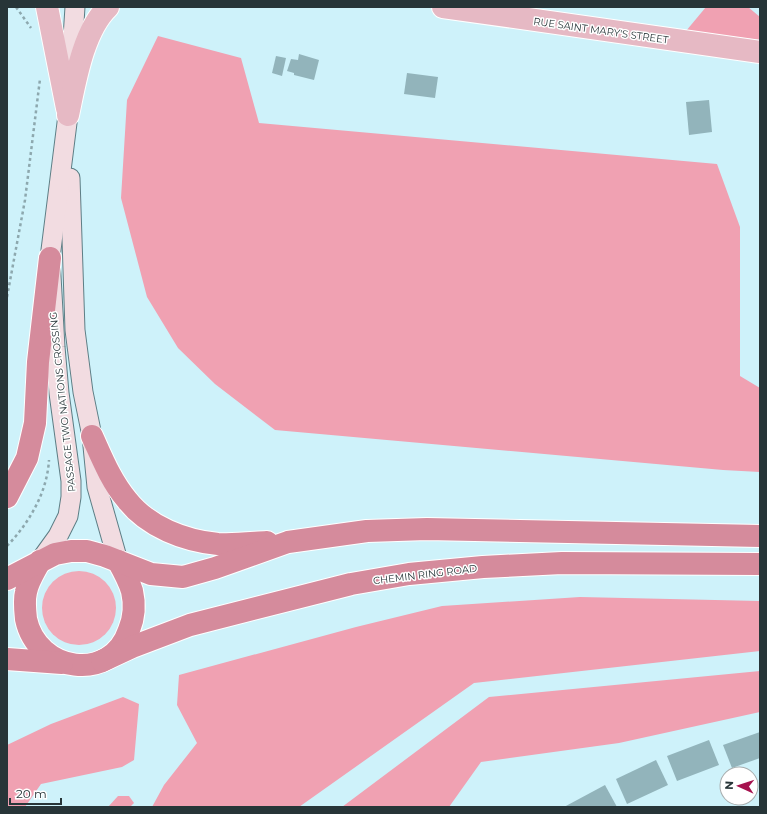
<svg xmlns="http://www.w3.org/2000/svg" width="767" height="814" font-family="Montserrat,sans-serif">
<rect width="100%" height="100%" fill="#cef2fa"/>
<!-- green -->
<circle fill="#efa9b8" cx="79" cy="608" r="37"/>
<!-- forest -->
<g fill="#f0a1b2">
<polygon points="706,7 748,7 760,17 760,40 686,31"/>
<polygon points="158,36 241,58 259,123 717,164 740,227 740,376 760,388 760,472 723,470 275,430 215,384 178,348 147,297 121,198 127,100"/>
<polygon points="580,597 760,601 760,651 474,683 299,807 152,807 164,785 197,743 177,705 179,675 356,627 442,606"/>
<polygon points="760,671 760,712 619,743 481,762 449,807 342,807 489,697"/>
<polygon points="123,697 139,704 134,760 122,767 41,784 25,807 7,807 7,745 51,724"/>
<polygon points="118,796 129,796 134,803 130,807 108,807"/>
</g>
<!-- building -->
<g fill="#92b4bb">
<polygon points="299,54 319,60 314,80 294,75 294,73 287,71 291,59 298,60"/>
<polygon points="276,56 286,58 282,76 272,73"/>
<polygon points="407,73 438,77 435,98 404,94"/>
<polygon points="709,100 712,132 689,135 686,102"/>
<polygon points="760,732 760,758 732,768 723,745"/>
<polygon points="709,740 719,765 677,781 667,756"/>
<polygon points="656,760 668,785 627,804 616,779"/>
<polygon points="605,785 617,807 564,807"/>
</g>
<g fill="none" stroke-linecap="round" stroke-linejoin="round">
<!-- secondary casing -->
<g stroke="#5d7e85" stroke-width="21">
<g id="secondary">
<polyline points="70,178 75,330 83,392 92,436 97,487 118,561"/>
<polyline points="40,561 58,536 68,516 71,497 71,481 59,393 55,347 50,258 68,115 75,7"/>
</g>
</g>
<!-- primary casing -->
<g stroke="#fff" stroke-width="24">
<g id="primary">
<polyline points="47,7 67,108"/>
<polyline points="443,7 760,52"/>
<path d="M68 115C75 82 83 31 108 7"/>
</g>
</g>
<!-- highway casing -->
<g stroke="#fff" stroke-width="24">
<g id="highway">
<path d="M92 436C102 458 111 481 127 500 148 527 185 541 218 544 234 545 251 543 267 542"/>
<polyline points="7,497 27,458 35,423 38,362 50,258"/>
<path d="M40 561C35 571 28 581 26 592 24 600 25 610 26 619 37 672 111 684 129 630 134 618 135 604 132 591 129 581 123 570 118 561"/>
<polyline points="7,579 55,554 71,551 87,551 105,556 151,574 183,577 215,568 288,542 367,531 427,529 760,536"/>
<polyline points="7,659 62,663"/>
<polyline points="102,661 132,647 190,625 351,584 409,574 483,567 562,563 760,564"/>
</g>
</g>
<!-- path -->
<g stroke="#8da8ae" stroke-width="2.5" stroke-dasharray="3 3" stroke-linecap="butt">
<polyline points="16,7 31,28"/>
<polyline points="7,297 25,200 40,79"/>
<path d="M7 546C29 523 47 493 49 460"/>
</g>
<!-- secondary -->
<use href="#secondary" stroke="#f2dce1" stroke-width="19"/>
<!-- primary -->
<use href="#primary" stroke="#e6b9c4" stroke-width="22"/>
<!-- highway -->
<use href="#highway" stroke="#d58b9c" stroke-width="22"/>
</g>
<g text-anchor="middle" stroke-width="3" stroke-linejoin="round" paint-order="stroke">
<!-- street labels -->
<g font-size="10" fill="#273538" stroke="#fff">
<text transform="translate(601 30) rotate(8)" y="4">RUE SAINT MARY'S STREET</text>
<text transform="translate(62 402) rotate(-96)" y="4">PASSAGE TWO NATIONS CROSSING</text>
<text transform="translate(425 574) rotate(-7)" y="4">CHEMIN RING ROAD</text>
</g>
</g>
<!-- border -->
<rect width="767" height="814" fill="none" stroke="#273538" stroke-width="16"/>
<!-- north arrow -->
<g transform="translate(739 786) rotate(273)"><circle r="19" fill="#ffffff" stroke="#a9aeaf"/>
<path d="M0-3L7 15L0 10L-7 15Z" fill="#a6124e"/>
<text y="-6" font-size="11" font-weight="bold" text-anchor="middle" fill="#273538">N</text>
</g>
<!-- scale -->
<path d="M10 798v6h51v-6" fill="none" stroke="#273538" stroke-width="2"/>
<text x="16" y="798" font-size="12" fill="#273538" stroke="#ffffff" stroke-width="3" paint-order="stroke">20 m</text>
</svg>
